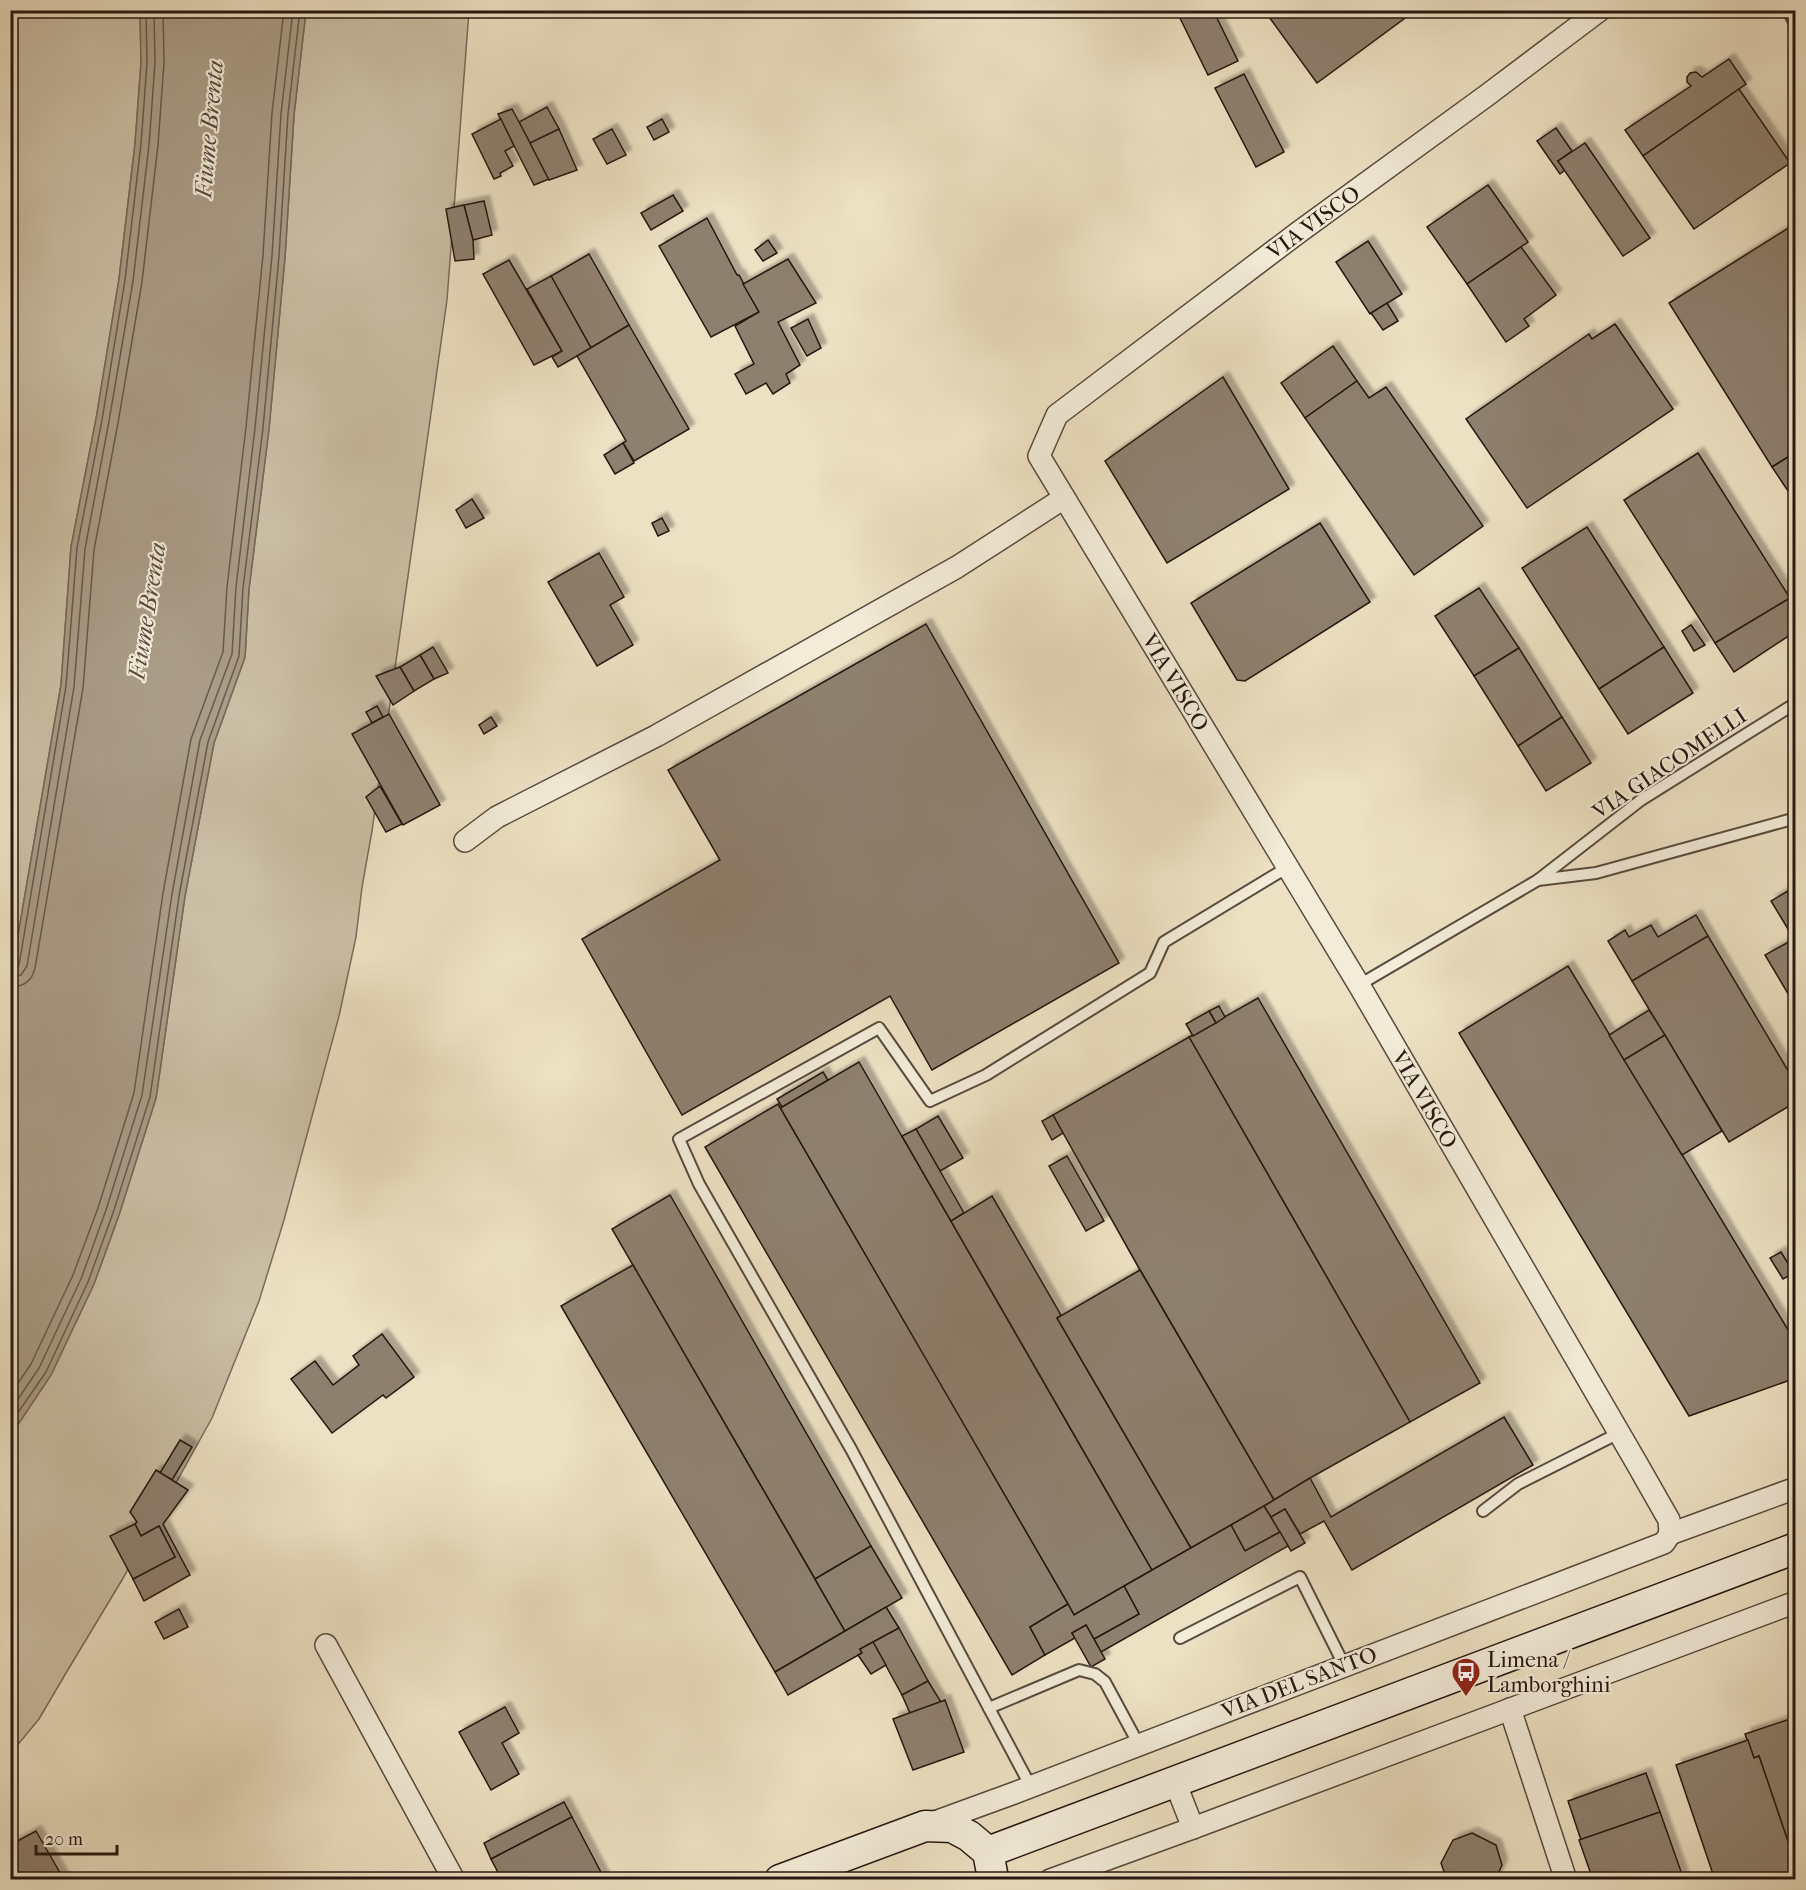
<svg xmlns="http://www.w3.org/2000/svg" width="1806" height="1890" font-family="'IM FELL French Canon',serif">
<defs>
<filter id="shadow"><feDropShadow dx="5.5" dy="-5.5" stdDeviation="1.5" flood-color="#0004"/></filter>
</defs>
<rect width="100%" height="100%" fill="#ede1c3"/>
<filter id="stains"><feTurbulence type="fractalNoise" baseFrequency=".00333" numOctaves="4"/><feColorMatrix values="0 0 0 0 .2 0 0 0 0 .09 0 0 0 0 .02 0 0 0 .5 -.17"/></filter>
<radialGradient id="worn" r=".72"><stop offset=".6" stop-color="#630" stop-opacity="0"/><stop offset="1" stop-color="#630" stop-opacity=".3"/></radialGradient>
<!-- green -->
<g fill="#cbbfa5" stroke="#796b5b" stroke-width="1.5">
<polygon points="10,11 140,11 141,63 135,144 119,279 96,419 71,547 61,685 11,976"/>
<polygon points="306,11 469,11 447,300 372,831 362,887 356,937 339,1016 284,1220 259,1301 212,1418 122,1580 66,1673 39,1719 11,1753 11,1435 51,1375 94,1284 119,1215 156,1098 185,896 214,743 245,657 249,589 269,429 285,257 294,115"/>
</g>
<!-- water -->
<polygon fill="#aa9c86" stroke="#766757" stroke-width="1.5" points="140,11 306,11 294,115 285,257 269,429 249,589 245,657 214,743 185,896 156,1098 119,1215 94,1284 51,1375 11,1435 11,976 61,685 71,547 96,419 119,279 135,144 141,63"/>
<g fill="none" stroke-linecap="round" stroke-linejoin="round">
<!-- shore -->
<g stroke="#685a4c" stroke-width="1.5">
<polyline points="10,971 16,970 19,965 66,686 77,548 102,420 125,280 141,144 147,63 146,10"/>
<polyline points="10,978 21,975 27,966 74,687 85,549 109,421 133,281 149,145 155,63 154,10"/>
<path d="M10 987C23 987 32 981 35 968L83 688 94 550 118 423 142 282 158 145 164 63 163 10"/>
<polyline points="10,1395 31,1364 73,1275 98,1208 134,1093 163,893 191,739 223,652 227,587 246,427 263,255 272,113 284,10"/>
<polyline points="10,1411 39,1368 81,1279 106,1210 142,1095 172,894 200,740 232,654 236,587 255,428 272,256 281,114 293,10"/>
<polyline points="10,1424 46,1372 88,1282 113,1213 150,1097 179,896 208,742 239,656 243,588 263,428 279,256 288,114 300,10"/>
</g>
</g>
<!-- building -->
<g fill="#8e806e" stroke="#271711" stroke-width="1.5" filter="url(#shadow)">
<polygon points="1176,10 1213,10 1238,61 1208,75"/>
<polygon points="1264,10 1416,10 1317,83"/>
<polygon points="1729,59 1746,84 1643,156 1625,130 1691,86 1687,82 1687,77 1690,73 1696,72 1702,77"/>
<polygon points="1244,74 1284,152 1256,167 1215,88"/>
<polygon points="1739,89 1790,163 1694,229 1643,156"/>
<polygon points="547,107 559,129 530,143 519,122"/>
<polygon points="512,109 519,122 549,179 534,185 498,114"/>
<polygon points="501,119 514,146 505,151 513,166 500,173 501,176 494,179 472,134"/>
<polygon points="662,119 669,132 654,140 647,127"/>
<polygon points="1556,128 1572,151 1558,161 1565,170 1560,174 1537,141"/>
<polygon points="559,129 577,170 549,180 530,143"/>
<polygon points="612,129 626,155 607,164 593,139"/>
<polygon points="1585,143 1650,238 1623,256 1558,161"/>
<polygon points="1488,185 1528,242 1467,284 1427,227"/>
<polygon points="673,195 683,211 651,230 641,213"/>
<polygon points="484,201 492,235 473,240 464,205"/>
<polygon points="464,205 473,240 474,259 455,261 446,209"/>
<polygon points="707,218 737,275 739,275 759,312 711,337 659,246"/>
<polygon points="1790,227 1796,235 1796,452 1772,467 1669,303"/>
<polygon points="768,240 777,253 763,261 755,250"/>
<polygon points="1368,241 1402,294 1370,314 1336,262"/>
<polygon points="1521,247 1556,295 1524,319 1529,326 1506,342 1467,284"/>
<polygon points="589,254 629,325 591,348 551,276"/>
<polygon points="788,259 816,303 778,322 800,365 786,374 790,383 773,394 766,383 746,394 735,374 754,364 735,326 759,312 743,284"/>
<polygon points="509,260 562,351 534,365 483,274"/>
<polygon points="551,276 591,348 558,367 552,357 562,351 527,289"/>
<polygon points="1387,303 1398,321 1383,330 1371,313"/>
<polygon points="808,319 821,348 807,356 791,328"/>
<polygon points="1615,324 1673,409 1527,508 1466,419 1589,334 1592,339"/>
<polygon points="629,325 689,429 634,461 623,443 626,441 577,356"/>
<polygon points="1333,346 1357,381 1305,418 1281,383"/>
<polygon points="1223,377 1289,489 1167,563 1105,461"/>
<polygon points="1357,381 1369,398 1386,387 1483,526 1414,575 1305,418"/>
<polygon points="623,443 634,463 615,474 604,455"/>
<polygon points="1796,452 1796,503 1772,467"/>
<polygon points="1698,453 1790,598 1715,643 1624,500"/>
<polygon points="472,499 484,518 466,528 456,510"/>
<polygon points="662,518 669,531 658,536 652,523"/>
<polygon points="1320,523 1370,602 1245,681 1237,680 1191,603"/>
<polygon points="1587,527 1664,647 1599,689 1522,568"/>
<polygon points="599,553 624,597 610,605 633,645 597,666 548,582"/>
<polygon points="1479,588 1519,648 1474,676 1435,616"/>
<polygon points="1790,598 1796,608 1796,631 1734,672 1715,643"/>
<polygon points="926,624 1119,963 932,1070 890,996 682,1115 582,939 720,860 668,770"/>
<polygon points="1691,625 1705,645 1694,651 1682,631"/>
<polygon points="433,647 448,673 434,679 420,655"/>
<polygon points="1664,647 1693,693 1628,734 1599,689"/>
<polygon points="1519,648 1562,717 1518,746 1474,676"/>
<polygon points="420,655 434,679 414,691 400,667"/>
<polygon points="400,667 414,691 393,705 376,676"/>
<polygon points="377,706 383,717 372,723 366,712"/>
<polygon points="389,714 440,805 403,825 352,734"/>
<polygon points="491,717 497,726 484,734 479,725"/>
<polygon points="1562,717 1591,763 1546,791 1518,746"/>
<polygon points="380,786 402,824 386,832 366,797"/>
<polygon points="1796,886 1796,938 1794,939 1771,901"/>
<polygon points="1696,915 1708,936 1632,981 1608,941 1625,930 1629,937 1651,925 1658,937"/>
<polygon points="1708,936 1796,1084 1796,1102 1729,1142 1632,981"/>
<polygon points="1796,938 1796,1007 1765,955"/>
<polygon points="1568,966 1796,1343 1796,1378 1689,1416 1459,1033"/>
<polygon points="1258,998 1480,1383 1410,1422 1189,1037"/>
<polygon points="1219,1006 1225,1017 1216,1023 1209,1011"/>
<polygon points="1649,1010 1665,1035 1624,1060 1609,1035"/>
<polygon points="1209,1011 1216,1023 1193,1036 1186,1024"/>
<polygon points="1665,1035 1722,1131 1682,1155 1624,1060"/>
<polygon points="1189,1037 1410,1422 1310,1478 1274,1500 1140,1270 1053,1115"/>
<polygon points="859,1062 1152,1570 1074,1615 780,1108"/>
<polygon points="823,1072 828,1080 782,1107 777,1099"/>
<polygon points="778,1104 1068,1604 1030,1627 1045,1655 1012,1675 705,1147"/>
<polygon points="1053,1115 1063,1133 1052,1140 1042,1121"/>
<polygon points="938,1116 963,1158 940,1171 916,1129"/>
<polygon points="916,1129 964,1213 951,1221 902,1136"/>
<polygon points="1067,1156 1104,1221 1086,1231 1049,1166"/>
<polygon points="670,1195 871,1546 815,1579 612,1229"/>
<polygon points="992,1196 1061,1315 1057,1318 1191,1548 1152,1570 951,1221"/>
<polygon points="1781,1252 1794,1273 1783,1279 1770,1258"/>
<polygon points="633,1265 845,1631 775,1672 561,1306"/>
<polygon points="1140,1270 1274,1500 1191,1548 1057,1318"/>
<polygon points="382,1334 414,1377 386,1398 383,1395 332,1433 291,1379 315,1361 333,1385 359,1365 353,1356"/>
<polygon points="1504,1417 1533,1465 1352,1570 1324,1521 1300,1534 1285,1509 1271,1517 1264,1506 1310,1478 1331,1517"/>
<polygon points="180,1440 192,1447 172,1480 160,1473"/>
<polygon points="156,1470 188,1490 163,1524 190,1575 144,1601 133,1579 175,1557 159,1526 141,1536 135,1524 137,1522 130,1512"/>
<polygon points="1264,1506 1280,1532 1245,1551 1231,1525"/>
<polygon points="1285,1509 1305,1543 1291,1551 1271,1517"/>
<polygon points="135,1524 141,1536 159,1526 175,1557 133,1579 110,1536"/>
<polygon points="1231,1525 1245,1551 1280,1532 1288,1546 1101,1652 1094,1639 1139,1614 1124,1586"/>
<polygon points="871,1546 902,1598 845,1631 815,1579"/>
<polygon points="1124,1586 1139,1614 1094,1639 1086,1625 1072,1633 1075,1638 1045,1655 1030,1627 1068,1604 1074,1615"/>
<polygon points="886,1607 899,1628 860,1649 862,1653 788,1695 775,1672"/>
<polygon points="179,1609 188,1627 164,1639 155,1622"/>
<polygon points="1086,1625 1105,1659 1091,1667 1072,1633"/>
<polygon points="899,1628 928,1681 902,1695 873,1642"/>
<polygon points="873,1642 886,1665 871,1674 858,1655 862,1653 860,1649"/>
<polygon points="928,1681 941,1702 910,1713 902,1695"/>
<polygon points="945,1700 964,1752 913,1770 893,1719"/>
<polygon points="505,1707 519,1733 502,1743 519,1774 491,1790 459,1732"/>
<polygon points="1796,1717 1796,1865 1759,1756 1754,1758 1745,1734"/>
<polygon points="1748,1740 1754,1758 1759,1756 1796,1865 1796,1880 1715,1880 1676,1765"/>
<polygon points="1646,1773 1660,1812 1581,1840 1568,1801"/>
<polygon points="564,1802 572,1817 491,1859 484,1843"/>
<polygon points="1660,1812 1684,1880 1593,1880 1579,1840"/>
<polygon points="572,1817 604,1878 502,1880 491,1859"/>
<polygon points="36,1831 63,1878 10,1880 10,1845"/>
<polygon points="1472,1833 1496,1845 1502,1865 1495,1880 1447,1880 1441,1863 1453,1840"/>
</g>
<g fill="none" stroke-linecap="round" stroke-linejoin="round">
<!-- lane casing -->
<g stroke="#584a3e" stroke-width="14">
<g id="lane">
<polyline points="1788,10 1796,26"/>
<polyline points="1538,880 1596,873 1796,818"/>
<polyline points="1359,985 1538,880 1641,800 1796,703"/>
<polyline points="1483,1511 1518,1484 1619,1433"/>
<polyline points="1180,1638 1300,1577 1344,1665"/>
<polyline points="989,1708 1079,1670 1095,1674 1105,1682 1139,1745"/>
<polyline points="1031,1787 851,1449 699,1184 679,1139 879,1028 930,1101 986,1075 1150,973 1164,942 1288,867"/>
</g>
</g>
<!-- street casing -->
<g stroke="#584a3e" stroke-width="24">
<g id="street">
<polyline points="1600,10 1486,96 1299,232 1057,415 1039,456 1359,985 1636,1462 1669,1520 1670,1534"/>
<polyline points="465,841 497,817 656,736 957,567 1064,498"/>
<polyline points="1670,1534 1796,1488"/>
<polyline points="326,1645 454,1880"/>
<polyline points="1510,1709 1566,1880"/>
<polyline points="1175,1782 1193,1828"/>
<polyline points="932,1823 1017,1792 1664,1543 1670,1534"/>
<polyline points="1050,1880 1193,1828 1796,1602"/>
</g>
</g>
<!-- secondary casing -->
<g stroke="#271711" stroke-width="33">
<g id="secondary">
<polyline points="988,1852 1796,1548"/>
<polyline points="780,1880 925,1826 952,1827 969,1836 988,1852 992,1873 990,1880"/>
</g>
</g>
<!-- lane -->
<use href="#lane" stroke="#f3ecd8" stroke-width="10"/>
<!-- street -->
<use href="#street" stroke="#f3ecd8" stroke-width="21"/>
<!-- secondary -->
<use href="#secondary" stroke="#f3ecd8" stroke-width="30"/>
</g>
<!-- icons -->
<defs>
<g id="bus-pin" transform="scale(1.5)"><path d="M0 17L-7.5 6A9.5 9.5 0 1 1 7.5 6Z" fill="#8f2418" stroke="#f3ecd8"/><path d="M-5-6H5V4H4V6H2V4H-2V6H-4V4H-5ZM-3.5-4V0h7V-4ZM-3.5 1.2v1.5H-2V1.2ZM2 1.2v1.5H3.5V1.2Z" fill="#fff"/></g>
</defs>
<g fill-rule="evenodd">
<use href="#bus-pin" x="1466" y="1672"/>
</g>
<g text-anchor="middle" stroke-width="4.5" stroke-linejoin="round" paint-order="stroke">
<!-- street labels -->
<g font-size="22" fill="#271711" stroke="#f3ecd8">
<text transform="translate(1313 222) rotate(-36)" y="8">VIA VISCO</text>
<text transform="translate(1176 682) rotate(59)" y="8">VIA VISCO</text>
<text transform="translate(1669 763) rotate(-34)" y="8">VIA GIACOMELLI</text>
<text transform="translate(1425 1099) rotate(60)" y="8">VIA VISCO</text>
<text transform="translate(1299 1682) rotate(-21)" y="8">VIA DEL SANTO</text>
</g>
<!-- poi labels -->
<g font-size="22" fill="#271711" stroke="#f3ecd8" text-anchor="start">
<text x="1487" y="1667">Limena /<tspan x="1487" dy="25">Lamborghini</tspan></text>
</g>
<!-- water labels -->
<g font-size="24" font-style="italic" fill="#5b4c40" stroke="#f3ecd8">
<text transform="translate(209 129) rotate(-85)" y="8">Fiume Brenta</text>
<text transform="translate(147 611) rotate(-81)" y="8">Fiume Brenta</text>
</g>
</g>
<!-- margin -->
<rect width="1806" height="1890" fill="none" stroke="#ede1c3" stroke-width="36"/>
<rect x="12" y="12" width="1782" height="1866" fill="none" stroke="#271711" stroke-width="3"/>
<rect x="18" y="18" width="1770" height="1854" fill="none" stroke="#271711" stroke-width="1.5"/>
<!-- scale -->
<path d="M36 1845v9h81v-9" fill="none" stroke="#271711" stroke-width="3"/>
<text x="45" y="1845" font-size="18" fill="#271711" stroke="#f3ecd8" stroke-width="4.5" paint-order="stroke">20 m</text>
<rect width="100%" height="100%" filter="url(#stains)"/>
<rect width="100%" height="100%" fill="url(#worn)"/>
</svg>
